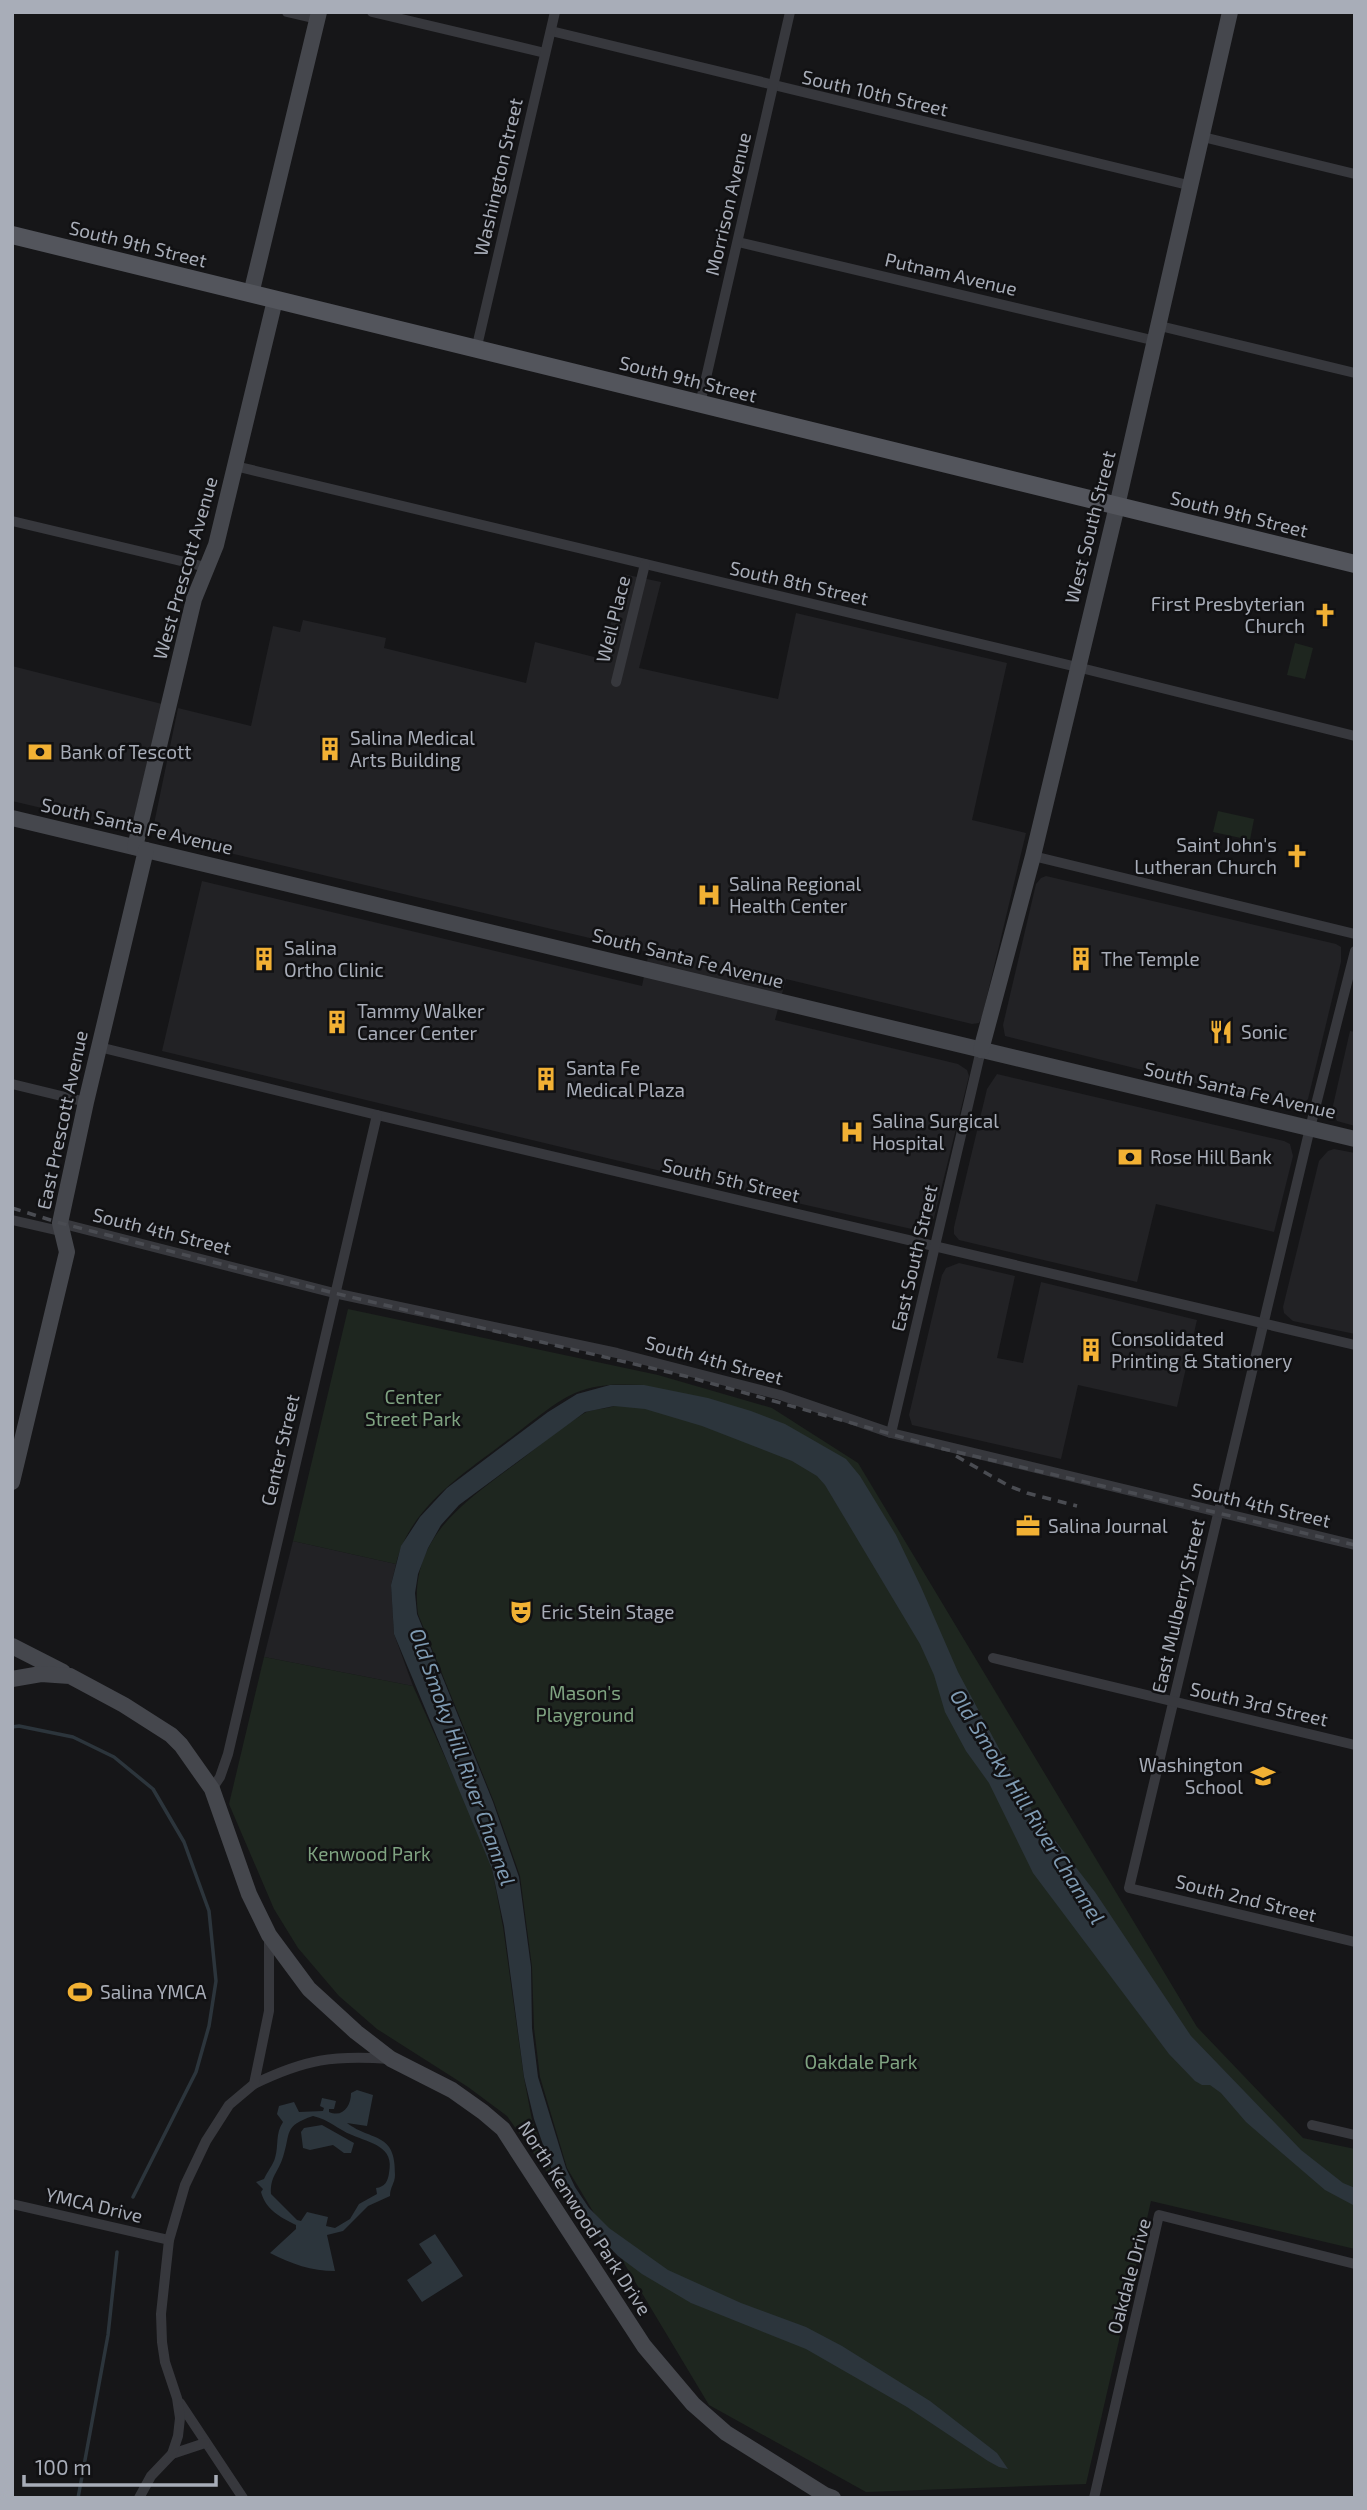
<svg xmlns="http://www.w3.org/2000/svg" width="1367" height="2510" font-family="'Exo 2',sans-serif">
<rect width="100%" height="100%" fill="#161618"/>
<!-- built -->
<g fill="#222225">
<polygon points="623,574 661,582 639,668 778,699 796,613 1007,663 972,820 1026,833 982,1017 979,1023 972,1024 786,979 775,1020 958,1064 967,1070 969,1076 934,1218 924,1229 916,1230 736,1189 162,1051 202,881 642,986 649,952 162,837 155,832 154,824 178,708 251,726 273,626 300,632 303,620 386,638 384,648 526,683 535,642 602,659"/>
<polygon points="12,666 162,704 133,821 130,826 118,826 12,801"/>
<polygon points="1046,876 1336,944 1341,947 1341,962 1308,1099 1304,1104 1300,1107 1292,1107 1005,1036 1003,1025 1036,884 1041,878"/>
<polygon points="1350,1031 1355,1032 1355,1126 1337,1121 1332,1110"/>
<polygon points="997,1074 1284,1141 1290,1144 1293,1156 1274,1232 1156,1204 1137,1282 959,1240 954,1234 954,1227 987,1089"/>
<polygon points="1334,1149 1355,1153 1355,1334 1293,1321 1284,1313 1283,1307 1319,1161 1328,1151"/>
<polygon points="959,1263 1015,1276 997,1358 1023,1363 1041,1282 1197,1320 1177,1407 1078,1385 1061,1459 912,1425 909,1415 942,1275 946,1268"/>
<polygon points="293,1541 396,1564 391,1585 394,1634 413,1686 264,1657"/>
</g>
<!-- green -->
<g fill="#1e261f">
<polygon points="1295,643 1313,648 1305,679 1287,675"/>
<polygon points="1218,811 1254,819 1250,840 1213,832"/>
<path d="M348 1309 658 1375 772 1408 858 1463 1197 2027 1303 2138 1355 2149V2249L1151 2201 1086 2484 866 2492 709 2405 567 2168 540 2077 534 2028 532 1967 520 1876 494 1802 418 1614C408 1538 464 1502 518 1462 539 1446 560 1428 583 1414 592 1408 604 1410 614 1406 624 1401 636 1392 644 1385 621 1384 598 1383 575 1393 553 1403 533 1421 513 1436 468 1471 410 1505 396 1564L293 1541Z"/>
<polygon points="264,1657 413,1686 470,1813 492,1869 503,1927 524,2078 532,2120 552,2173 549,2175 507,2116 468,2087 377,2029 339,1996 298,1948 274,1909 229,1804"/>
</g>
<!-- water -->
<g fill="#2c353c" fill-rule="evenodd">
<polygon points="610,1385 644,1385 708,1398 751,1411 785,1424 846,1459 860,1476 896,1535 921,1587 958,1672 1033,1812 1095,1892 1191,2036 1301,2150 1343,2183 1355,2188 1355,2206 1325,2190 1246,2122 1221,2093 1210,2085 1202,2085 1195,2081 1169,2054 1033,1873 989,1783 966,1751 945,1712 934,1675 920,1644 825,1485 817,1476 792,1461 702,1426 645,1409 614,1406 585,1412 459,1505 441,1525 428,1548 418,1574 415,1593 417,1614 493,1802 519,1877 531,1967 532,2028 538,2077 566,2168 575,2187 589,2208 609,2228 668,2270 741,2303 806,2327 842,2346 930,2401 997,2453 1008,2469 999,2467 988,2461 907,2407 806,2349 691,2303 642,2274 618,2256 589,2226 553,2173 534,2119 524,2077 504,1926 492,1869 394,1634 391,1585 401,1546 420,1517 447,1488 548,1412 577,1394"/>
<path d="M357 2090 373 2095 367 2126 347 2123C372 2142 396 2131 395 2175 395 2183 390 2187 390 2196L368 2206 343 2231 327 2235 335 2271C311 2271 292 2264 270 2253L296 2229V2225C280 2217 266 2210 261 2192L263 2189 256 2182 264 2179C267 2172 273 2165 275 2158 279 2145 275 2134 283 2122L277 2114 279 2106 294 2102 299 2112 323 2111 324 2108 320 2106 322 2098 336 2101 334 2109H329V2112C343 2118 351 2106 351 2093ZM313 2116C330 2120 337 2129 352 2135 370 2143 395 2146 389 2173 388 2181 385 2187 376 2188L377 2194 359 2204 350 2219 335 2228 326 2226 328 2217 307 2212 301 2221 297 2220 271 2194C270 2176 278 2173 283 2157 291 2133 283 2126 313 2116Z"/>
<polygon points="322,2125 354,2143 351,2153 344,2153 333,2145 310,2150 303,2148 301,2132 304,2128"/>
<polygon points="435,2234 463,2276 422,2302 407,2280 432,2263 419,2244"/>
</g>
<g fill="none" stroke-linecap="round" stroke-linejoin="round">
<!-- stream -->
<g stroke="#2c353c" stroke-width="3.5">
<polyline points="12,1727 19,1726 73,1737 114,1757 153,1789 184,1842 209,1911 216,1981 209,2026 196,2072 133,2197"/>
<polyline points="78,2498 108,2335 117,2252"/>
</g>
<!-- street -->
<g stroke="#37383d" stroke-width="10">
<polyline points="287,12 317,19"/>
<polyline points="372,12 545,53"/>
<polyline points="551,31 1192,186"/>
<polyline points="1203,137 1355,174"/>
<polyline points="738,242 1156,341"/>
<polyline points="1160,326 1355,373"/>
<polyline points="476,350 555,12"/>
<polyline points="700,404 790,12"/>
<polyline points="235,466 1077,667 1355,736"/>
<polyline points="12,521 206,567"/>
<polyline points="616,682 645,564"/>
<polyline points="1033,856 1355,934"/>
<polyline points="1355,951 1310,1128 1129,1888 1355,1942"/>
<polyline points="99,1047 377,1115 1355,1345"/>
<polyline points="12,1084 86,1102"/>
<polyline points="12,1220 60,1231"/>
<polyline points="60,1223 334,1293 617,1353 780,1395 891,1433 1355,1545"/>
<polyline points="891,1433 981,1050"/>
<polyline points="993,1658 1355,1745"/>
<polyline points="212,1789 220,1777 228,1754 377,1115"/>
<path d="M254 2084C306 2059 333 2055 390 2059"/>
<polyline points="1312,2125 1355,2135"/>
<polyline points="12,2204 169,2240"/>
<polyline points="180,2403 243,2498"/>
<polyline points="172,2454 205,2443"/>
<polyline points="139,2498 151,2476 172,2454 178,2436 180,2418 177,2398 165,2362 162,2342 161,2314 169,2240 185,2185 206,2141 229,2105 254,2084 269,2011 269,1935"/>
<polyline points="1094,2498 1159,2215 1355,2264"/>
</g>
<!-- secondary -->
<g stroke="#45474d" stroke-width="16">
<polyline points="251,294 319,12"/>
<polyline points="12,818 1355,1139"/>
<polyline points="135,847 194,599 216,545 275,300"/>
<polyline points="981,1050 1033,856 1117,506 1230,12"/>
<polyline points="12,1482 67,1252 60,1223 86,1102 146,850"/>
<polyline points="12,1646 63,1672"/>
<polyline points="12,1679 41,1674 70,1676 124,1705 171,1735 181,1745 212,1789 249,1894 269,1935 309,1989 356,2032 391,2059 452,2090 483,2112 503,2129 644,2346 693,2404 726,2433 825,2495 833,2498"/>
</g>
<!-- primary -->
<polyline stroke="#53555c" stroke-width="18" points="12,235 1355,564"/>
<!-- rail -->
<g stroke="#4a4c52" stroke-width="3.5" stroke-dasharray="9 7" stroke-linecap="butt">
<polyline points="12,1208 60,1223 334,1293 685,1376 944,1449 1355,1545"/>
<polyline points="956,1456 1009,1486 1027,1493 1077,1506"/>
</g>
</g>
<!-- icons -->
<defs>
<g id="church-bare" transform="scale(1.89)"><path d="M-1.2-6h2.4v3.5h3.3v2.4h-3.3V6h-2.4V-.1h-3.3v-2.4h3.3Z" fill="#f2b134" stroke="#111113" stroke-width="2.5" paint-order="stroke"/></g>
<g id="building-bare" transform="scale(1.89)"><path d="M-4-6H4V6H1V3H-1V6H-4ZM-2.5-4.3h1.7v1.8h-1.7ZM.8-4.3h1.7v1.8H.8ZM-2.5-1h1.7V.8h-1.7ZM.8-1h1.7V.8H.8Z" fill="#f2b134" stroke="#111113" stroke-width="2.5" paint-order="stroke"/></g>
<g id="bank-bare" transform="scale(1.89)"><path d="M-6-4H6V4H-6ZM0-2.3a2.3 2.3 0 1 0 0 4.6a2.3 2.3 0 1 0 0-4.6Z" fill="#f2b134" stroke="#111113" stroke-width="2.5" paint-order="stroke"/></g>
<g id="hospital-bare" transform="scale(1.89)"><path d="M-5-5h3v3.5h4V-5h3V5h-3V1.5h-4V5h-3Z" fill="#f2b134" stroke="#111113" stroke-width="2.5" paint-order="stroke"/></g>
<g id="restaurant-bare" transform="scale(1.89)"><path d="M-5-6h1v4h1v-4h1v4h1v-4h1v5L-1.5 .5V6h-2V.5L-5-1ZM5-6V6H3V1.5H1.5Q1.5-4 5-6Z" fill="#f2b134" stroke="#111113" stroke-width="2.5" paint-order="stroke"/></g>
<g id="office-bare" transform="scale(1.89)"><path d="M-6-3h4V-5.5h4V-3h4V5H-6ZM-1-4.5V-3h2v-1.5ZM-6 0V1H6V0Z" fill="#f2b134" stroke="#111113" stroke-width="2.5" paint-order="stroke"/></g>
<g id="theatre-bare" transform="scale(1.89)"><path d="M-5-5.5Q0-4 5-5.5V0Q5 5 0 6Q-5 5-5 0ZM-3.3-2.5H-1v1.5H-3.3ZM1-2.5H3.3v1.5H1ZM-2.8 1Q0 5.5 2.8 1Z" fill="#f2b134" stroke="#111113" stroke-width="2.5" paint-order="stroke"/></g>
<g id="school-bare" transform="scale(1.89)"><path d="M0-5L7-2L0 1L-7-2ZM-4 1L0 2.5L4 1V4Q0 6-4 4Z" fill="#f2b134" stroke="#111113" stroke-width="2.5" paint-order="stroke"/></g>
<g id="stadium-bare" transform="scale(1.89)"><path d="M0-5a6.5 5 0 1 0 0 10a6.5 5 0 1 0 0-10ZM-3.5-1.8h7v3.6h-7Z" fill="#f2b134" stroke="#111113" stroke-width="2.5" paint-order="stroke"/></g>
</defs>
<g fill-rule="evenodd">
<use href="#church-bare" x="1325" y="615"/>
<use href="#building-bare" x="330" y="749"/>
<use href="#bank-bare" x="40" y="752"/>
<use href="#church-bare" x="1297" y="856"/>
<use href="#hospital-bare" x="709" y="895"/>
<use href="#building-bare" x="264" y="959"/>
<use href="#building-bare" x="1081" y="959"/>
<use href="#building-bare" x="337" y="1022"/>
<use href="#restaurant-bare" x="1221" y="1032"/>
<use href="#building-bare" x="546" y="1079"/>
<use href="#hospital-bare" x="852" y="1132"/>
<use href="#bank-bare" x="1130" y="1157"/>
<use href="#building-bare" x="1091" y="1350"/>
<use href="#office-bare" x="1028" y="1526"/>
<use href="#theatre-bare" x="521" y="1612"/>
<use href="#school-bare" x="1263" y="1776"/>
<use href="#stadium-bare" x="80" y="1992"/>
</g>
<g text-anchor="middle" stroke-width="5" stroke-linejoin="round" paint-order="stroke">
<!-- street labels -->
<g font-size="19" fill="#a8adb8" stroke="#111113">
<text transform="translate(875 93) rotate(13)" y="7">South 10th Street</text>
<text transform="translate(498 177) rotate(-77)" y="7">Washington Street</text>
<text transform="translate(728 204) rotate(-77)" y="7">Morrison Avenue</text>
<text transform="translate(138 244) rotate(14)" y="7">South 9th Street</text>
<text transform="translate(951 274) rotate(13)" y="7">Putnam Avenue</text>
<text transform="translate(688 379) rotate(14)" y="7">South 9th Street</text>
<text transform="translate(1239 514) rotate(14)" y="7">South 9th Street</text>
<text transform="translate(1090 527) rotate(-76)" y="7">West South Street</text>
<text transform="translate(185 568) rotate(-74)" y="7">West Prescott Avenue</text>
<text transform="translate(799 583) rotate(13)" y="7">South 8th Street</text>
<text transform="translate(613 619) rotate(-76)" y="7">Weil Place</text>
<text transform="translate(137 826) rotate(13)" y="7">South Santa Fe Avenue</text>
<text transform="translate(688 958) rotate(14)" y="7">South Santa Fe Avenue</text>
<text transform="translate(1240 1090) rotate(13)" y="7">South Santa Fe Avenue</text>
<text transform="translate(62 1120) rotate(-78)" y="7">East Prescott Avenue</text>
<text transform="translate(731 1180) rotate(13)" y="7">South 5th Street</text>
<text transform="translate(162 1231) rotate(14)" y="7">South 4th Street</text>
<text transform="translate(914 1258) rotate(-77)" y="7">East South Street</text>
<text transform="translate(714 1360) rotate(15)" y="7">South 4th Street</text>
<text transform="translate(280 1450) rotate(-77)" y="7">Center Street</text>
<text transform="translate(1261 1505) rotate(13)" y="7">South 4th Street</text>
<text transform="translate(1178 1606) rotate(-77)" y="7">East Mulberry Street</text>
<text transform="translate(1259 1704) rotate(13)" y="7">South 3rd Street</text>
<text transform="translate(1246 1898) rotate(14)" y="7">South 2nd Street</text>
<text transform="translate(94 2205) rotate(13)" y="7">YMCA Drive</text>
<text transform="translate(585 2218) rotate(57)" y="7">North Kenwood Park Drive</text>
<text transform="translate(1129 2276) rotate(-75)" y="7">Oakdale Drive</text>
</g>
<!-- poi labels -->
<g font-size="19" fill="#a8adb8" stroke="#111113" text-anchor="start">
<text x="1305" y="611" text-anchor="end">First Presbyterian<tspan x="1305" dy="22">Church</tspan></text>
<text x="350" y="745">Salina Medical<tspan x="350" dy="22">Arts Building</tspan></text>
<text x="60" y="759">Bank of Tescott</text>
<text x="1277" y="852" text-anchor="end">Saint John's<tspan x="1277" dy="22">Lutheran Church</tspan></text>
<text x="729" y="891">Salina Regional<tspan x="729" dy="22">Health Center</tspan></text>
<text x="284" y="955">Salina<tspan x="284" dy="22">Ortho Clinic</tspan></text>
<text x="1101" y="966">The Temple</text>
<text x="357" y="1018">Tammy Walker<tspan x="357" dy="22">Cancer Center</tspan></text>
<text x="1241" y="1039">Sonic</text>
<text x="566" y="1075">Santa Fe<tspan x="566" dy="22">Medical Plaza</tspan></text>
<text x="872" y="1128">Salina Surgical<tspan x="872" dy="22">Hospital</tspan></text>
<text x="1150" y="1164">Rose Hill Bank</text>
<text x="1111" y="1346">Consolidated<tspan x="1111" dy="22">Printing &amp; Stationery</tspan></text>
<text x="1048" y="1533">Salina Journal</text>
<text x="541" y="1619">Eric Stein Stage</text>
<text x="1243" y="1772" text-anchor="end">Washington<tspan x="1243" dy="22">School</tspan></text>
<text x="100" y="1999">Salina YMCA</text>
</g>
<!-- park labels -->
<g font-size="19" fill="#7fa381" stroke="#111113">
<text x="413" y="1404">Center<tspan x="413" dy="22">Street Park</tspan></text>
<text x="585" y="1700">Mason's<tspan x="585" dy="22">Playground</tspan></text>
<text x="369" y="1861">Kenwood Park</text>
<text x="861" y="2069">Oakdale Park</text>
</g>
<!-- water labels -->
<g font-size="21" font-style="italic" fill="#7f9bb3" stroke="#111113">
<text transform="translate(462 1757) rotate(70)" y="7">Old Smoky Hill River Channel</text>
<text transform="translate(1027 1807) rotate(58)" y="7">Old Smoky Hill River Channel</text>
</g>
</g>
<!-- border -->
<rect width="1367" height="2510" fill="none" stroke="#a8adb8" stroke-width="28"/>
<!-- scale -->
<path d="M24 2475v10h192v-10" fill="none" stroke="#a8adb8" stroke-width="3.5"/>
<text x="35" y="2475" font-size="21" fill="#a8adb8" stroke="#111113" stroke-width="5" paint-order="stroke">100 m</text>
</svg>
